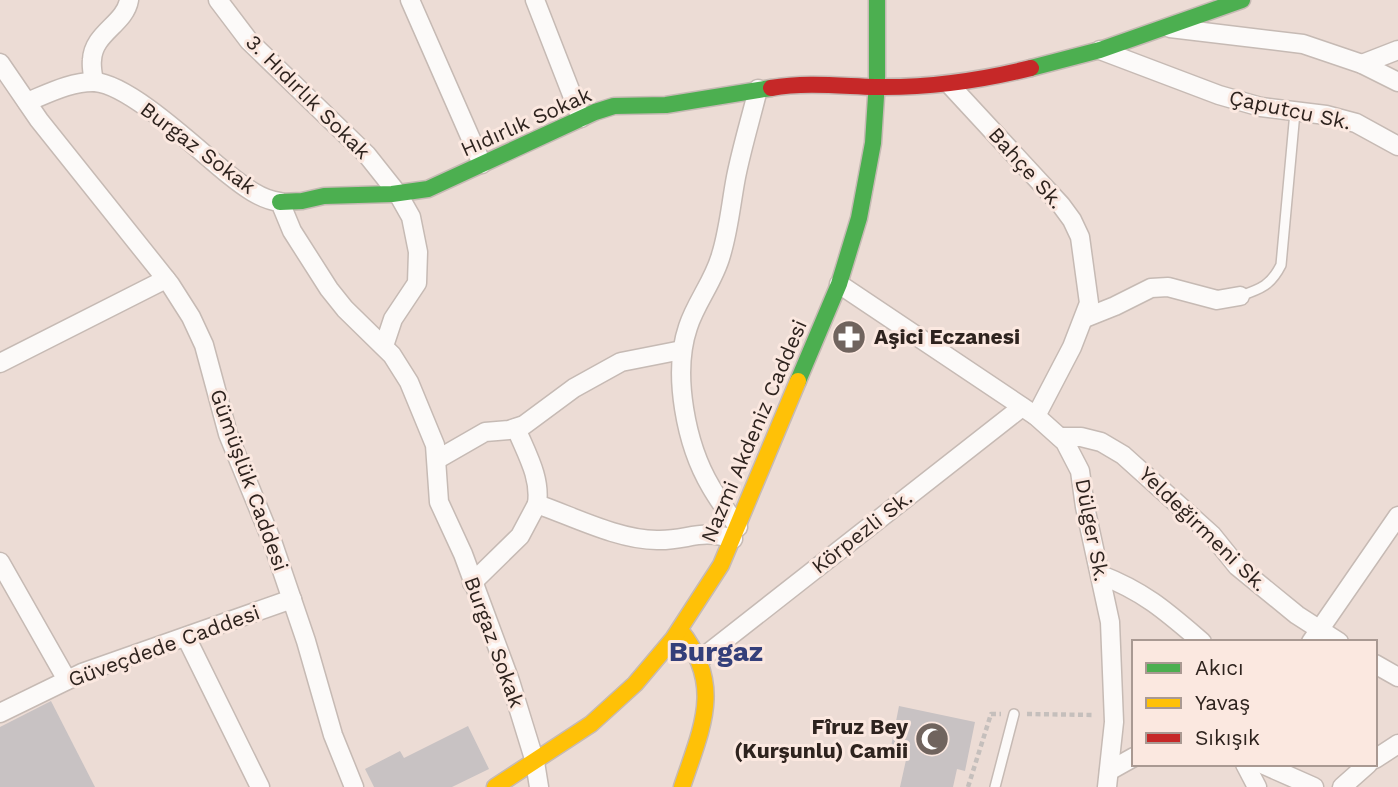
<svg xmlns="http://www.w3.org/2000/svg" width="1398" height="787" font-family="'Work Sans',sans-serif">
<rect width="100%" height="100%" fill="#ecdcd5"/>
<!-- building -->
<g fill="#c8c2c3">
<polygon points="51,701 95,787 0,787 0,727"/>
<polygon points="899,706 975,722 965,771 957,769 953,787 900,787 906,760 889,757"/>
<polygon points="468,726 489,769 452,787 374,787 365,769 400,751 404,758"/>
</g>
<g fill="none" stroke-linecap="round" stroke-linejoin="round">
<!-- lane casing -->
<g stroke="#c6bab4" stroke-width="12">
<g id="lane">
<path d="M1240 296C1261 289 1271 285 1281 265L1295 112"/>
<polyline points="995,787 1014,714"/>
</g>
</g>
<!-- street casing -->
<g stroke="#c6bab4" stroke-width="21">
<g id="street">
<polyline points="218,0 249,41 367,155 398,194 411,217 418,252 417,283 393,319 384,346"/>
<polyline points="410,0 482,164"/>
<polyline points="535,0 581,118"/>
<polyline points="1170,28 1303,44 1362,64 1398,82"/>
<polyline points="1100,50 1219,95 1261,107 1326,115 1356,123 1398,146"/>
<polyline points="0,63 39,120 170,284 191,317 204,345 228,434 273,544 306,641 333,735 354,787"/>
<polyline points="1362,64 1398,50"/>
<path d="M94 82C93 75 91 67 92 60 93 33 125 24 129 0"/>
<polyline points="950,85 1061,205 1072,220 1080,237 1089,303 1072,347 1036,416"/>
<path d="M27 102C47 94 72 81 95 82 131 85 198 150 228 174 243 186 261 200 280 202L292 231 329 289 345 309 392 355 409 382 435 445 439 502 463 554 510 681 535 762 539 787"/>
<polyline points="839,284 1036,416 1065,442 1080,471 1085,507 1110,622 1114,722 1107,787"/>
<polyline points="1085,318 1115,306 1151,288 1168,287 1217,300 1240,296"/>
<polyline points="0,363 166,279"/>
<path d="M516 428C526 453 541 477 537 504"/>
<polyline points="1060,437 1081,437 1101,442 1123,455 1212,535 1237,566 1297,615 1339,642"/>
<polyline points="438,459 485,432 509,430 524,425 574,388 621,362 682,350"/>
<path d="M738 527C729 514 719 501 711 487 686 445 672 374 688 327 696 302 714 281 721 255 729 229 731 203 736 177 742 147 751 118 758 89"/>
<polyline points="0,562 67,680"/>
<path d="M1101 575C1145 592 1167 612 1202 642"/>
<path d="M472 583 520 536 537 504C574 517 619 540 657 540 688 541 699 528 733 539"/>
<polyline points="186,637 260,787"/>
<polyline points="1311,642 1398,516"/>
<polyline points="702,658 1022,407"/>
<polyline points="1375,664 1398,677"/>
<polyline points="0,713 82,673 292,599"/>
<polyline points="1375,759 1398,744"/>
<polyline points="1245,764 1257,787"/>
<polyline points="1262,764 1314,787"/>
<polyline points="1109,771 1134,757"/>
<polyline points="1342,787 1368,764"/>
</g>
</g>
<!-- fast casing -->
<g stroke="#c6bab4" stroke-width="19">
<g id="fast">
<polyline points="1031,68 1100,50 1242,0"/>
<polyline points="280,202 302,201 324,196 392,194 428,189 595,112 614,106 666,105 771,88"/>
<polyline points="798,381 839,284 859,218 873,143 877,81 877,0"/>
</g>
</g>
<!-- slow casing -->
<g stroke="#c6bab4" stroke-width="19">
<g id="slow">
<path d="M680 630C724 685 702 727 682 787"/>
<polyline points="495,787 591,724 635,684 673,639 721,565 798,381"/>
</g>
</g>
<!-- jam casing -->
<g stroke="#c6bab4" stroke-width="19">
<path id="jam" d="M771 88C806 82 840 86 875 87 929 88 979 81 1031 68"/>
</g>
<!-- path -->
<g stroke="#c5bfbc" stroke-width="4.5" stroke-dasharray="5 3.5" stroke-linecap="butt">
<polyline points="1027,714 1095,715"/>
<polyline points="968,787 991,714 1001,714"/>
</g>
<!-- lane -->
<use href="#lane" stroke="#fcfaf9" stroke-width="9"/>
<!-- street -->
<use href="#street" stroke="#fcfaf9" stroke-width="18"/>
<!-- fast -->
<use href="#fast" stroke="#4caf50" stroke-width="16"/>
<!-- slow -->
<use href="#slow" stroke="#ffc107" stroke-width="16"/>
<!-- jam -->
<use href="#jam" stroke="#c62828" stroke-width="16"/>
</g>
<!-- icons -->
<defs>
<g id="pharmacy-disc" transform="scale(1.75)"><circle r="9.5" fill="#70645e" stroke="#fbe8e0"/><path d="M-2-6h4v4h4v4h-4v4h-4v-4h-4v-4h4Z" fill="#fff"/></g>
<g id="mosque-disc" transform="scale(1.75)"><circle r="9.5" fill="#70645e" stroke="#fbe8e0"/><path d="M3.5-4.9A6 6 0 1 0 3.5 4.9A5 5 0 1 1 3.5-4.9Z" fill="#fff"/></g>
</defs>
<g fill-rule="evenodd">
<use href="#pharmacy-disc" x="849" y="337"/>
<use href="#mosque-disc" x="932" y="739"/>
</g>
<g text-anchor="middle" stroke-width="6" stroke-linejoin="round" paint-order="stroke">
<!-- street labels -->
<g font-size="21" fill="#2e231e" stroke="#fbe8e0">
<text transform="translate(308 97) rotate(45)" y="7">3. Hıdırlık Sokak</text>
<text transform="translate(1290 110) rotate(12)" y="7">Çaputcu Sk.</text>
<text transform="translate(526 122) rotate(-24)" y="7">Hıdırlık Sokak</text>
<text transform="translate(198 148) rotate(37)" y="7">Burgaz Sokak</text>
<text transform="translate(1026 168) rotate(48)" y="7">Bahçe Sk.</text>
<text transform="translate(754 431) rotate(-67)" y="7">Nazmi Akdeniz Caddesi</text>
<text transform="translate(249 480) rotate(70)" y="7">Gümüşlük Caddesi</text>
<text transform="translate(1203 529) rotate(44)" y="7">Yeldeğirmeni Sk.</text>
<text transform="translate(1092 530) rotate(79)" y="7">Dülger Sk.</text>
<text transform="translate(862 532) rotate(-38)" y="7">Körpezli Sk.</text>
<text transform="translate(494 642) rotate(70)" y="7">Burgaz Sokak</text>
<text transform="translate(164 646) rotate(-20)" y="7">Güveçdede Caddesi</text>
</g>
<!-- poi labels -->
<g font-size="21" font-weight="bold" fill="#2e231e" stroke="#fbe8e0" text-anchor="start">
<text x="874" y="344">Aşici Eczanesi</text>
<text x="908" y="734" text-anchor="end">Fîruz Bey<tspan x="908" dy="24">(Kurşunlu) Camii</tspan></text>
</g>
<!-- district labels -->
<g font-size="28" font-weight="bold" fill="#343f7a" stroke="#fbe8e0">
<text x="716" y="661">Burgaz</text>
</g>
</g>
<!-- legend -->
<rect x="1132" y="640" width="245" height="126" fill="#fbe8e0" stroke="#a99992" stroke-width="2"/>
<rect x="1146" y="663" width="35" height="10" fill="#4caf50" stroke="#a99992" stroke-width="2"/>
<text x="1195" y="675" font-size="21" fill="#2e231e">Akıcı</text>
<rect x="1146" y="698" width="35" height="10" fill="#ffc107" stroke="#a99992" stroke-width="2"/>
<text x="1195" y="710" font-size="21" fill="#2e231e">Yavaş</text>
<rect x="1146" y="733" width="35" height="10" fill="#c62828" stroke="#a99992" stroke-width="2"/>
<text x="1195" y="745" font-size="21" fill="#2e231e">Sıkışık</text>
</svg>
